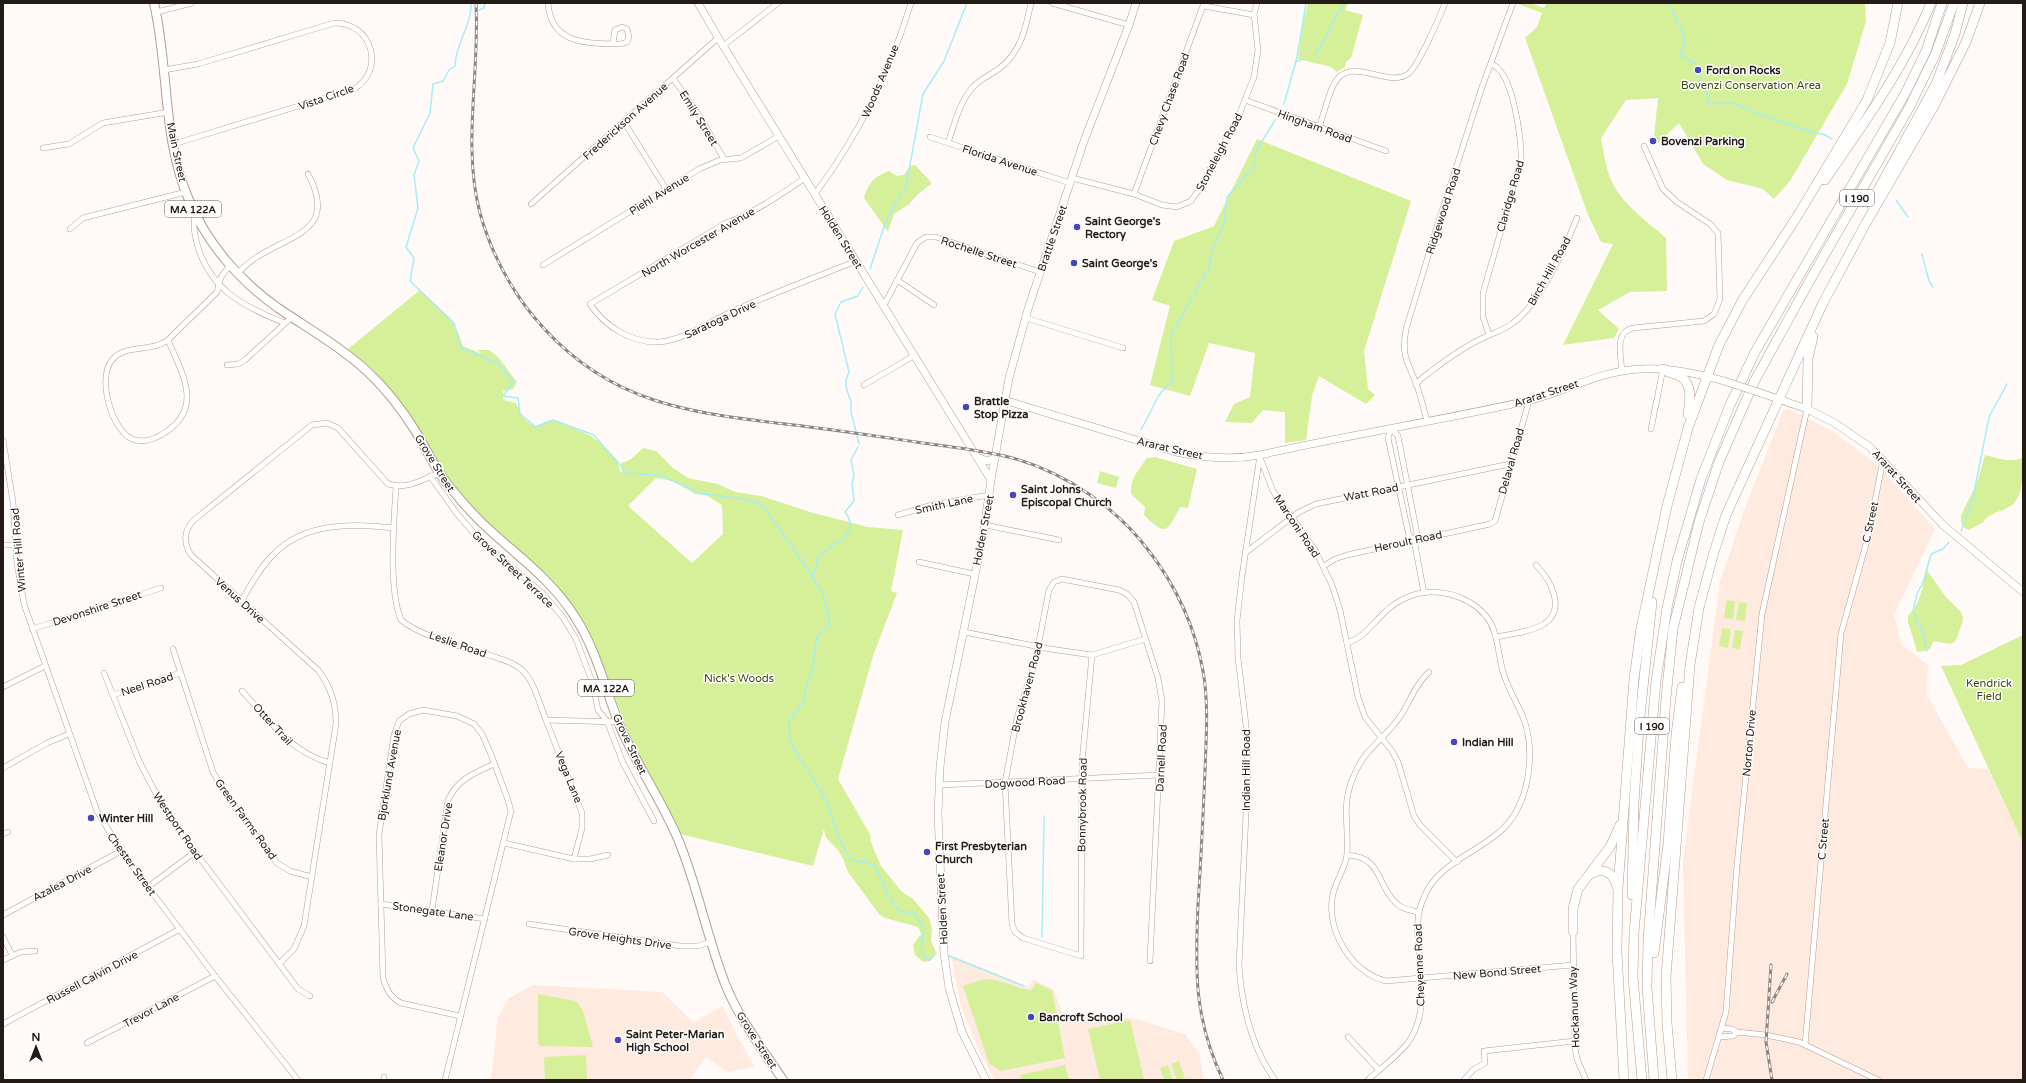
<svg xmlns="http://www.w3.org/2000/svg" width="2026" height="1083" font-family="'Varela Round',sans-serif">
<rect width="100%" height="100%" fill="#fffaf7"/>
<!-- built -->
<g fill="#feeade">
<polygon points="1789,409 1832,431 1877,464 1935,529 1894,615 1901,644 1928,665 1926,693 1968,768 1988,769 2023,843 2023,1080 1688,1080 1683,861 1720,582 1744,511 1783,411"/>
<polygon points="951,955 1029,987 1033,979 1054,990 1063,1015 1133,1018 1185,1034 1199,1053 1204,1080 995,1080 978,1048 961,1007"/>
<polygon points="533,985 662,992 694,1023 722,1006 754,1067 728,1072 706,1057 693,1075 692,1080 491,1080 498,1018 509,998"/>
</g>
<!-- green -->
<g fill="#d6f099" fill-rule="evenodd">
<polygon points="1308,3 1348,3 1345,10 1363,15 1351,58 1346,62 1345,67 1337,72 1331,67 1298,59 1302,27"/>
<path d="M1530 3 1544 8 1546 3H1865L1866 21 1847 84 1790 181 1774 199 1763 189 1727 180 1703 164 1679 123 1658 143 1654 135 1658 98 1626 100 1601 138C1604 154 1606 171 1614 186 1626 207 1649 223 1666 238L1667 291 1630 292 1598 310 1619 329 1614 338 1563 345 1613 244 1601 242 1588 215 1525 38 1537 27 1542 13 1518 4Z"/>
<polygon points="1257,139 1411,201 1364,351 1368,389 1375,395 1366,404 1319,376 1312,396 1306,440 1285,443 1285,412 1263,410 1252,423 1225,422 1234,404 1250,397 1255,353 1209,343 1190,396 1150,385 1170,306 1152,300 1174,241 1214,226"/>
<path d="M915 165 931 182V184L918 194 909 204 894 214 888 232 864 198C867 184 876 175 889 171L897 176 904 175 910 166Z"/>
<path d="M420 290 450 318 457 330 463 346 482 354 477 350H489L498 357 517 382 513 389 503 391V398L506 401 516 403C521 413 524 423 536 426L550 420H556L591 436 599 442 617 460 620 472H622L621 463 630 460 643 448 656 451 673 468 688 478 718 484 735 492 761 496 810 512 868 527 903 530 891 591 897 593 873 656 838 779 871 836 870 840 881 866 902 892 913 899 929 918 932 929 931 941 936 952 930 961 923 962 915 955 913 945 921 934 918 927 885 918 879 914 848 872 843 859 838 850 826 838 824 829 813 866 680 834 632 743 598 652 590 634 571 603 550 577 497 532 466 500 442 469 396 396 373 369 348 349ZM656 478 673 481 695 494 706 495 722 505 723 534 692 563 628 506Z"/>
<path d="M1985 455 2005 460H2015L2022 458C2023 471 2024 495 2012 505 2004 511 1993 512 1985 519L1984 522 1969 530 1963 527 1961 522V515L1977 483Z"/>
<path d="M1155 457 1197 469 1188 508 1180 507C1167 532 1166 537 1144 515L1145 507 1131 494C1130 478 1138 471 1147 458Z"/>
<polygon points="1100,471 1119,477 1116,488 1097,483"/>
<polygon points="1926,569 1946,597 1961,612 1963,618 1962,624 1955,642 1950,644 1933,641 1930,649 1920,652 1917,651 1908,622 1908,616 1917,604 1922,590"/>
<polygon points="1727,600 1735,601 1733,619 1724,618"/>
<polygon points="1739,602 1747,603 1745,621 1736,620"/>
<polygon points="1722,628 1731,629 1728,648 1719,646"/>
<polygon points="1735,630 1743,631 1740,649 1732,648"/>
<polygon points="2023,635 2023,843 1941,666 1961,665"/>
<path d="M984 979C1003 979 1015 989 1032 990L1036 983 1052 990 1065 1058 1001 1071 989 1063 963 986Z"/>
<polygon points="538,994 576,1001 583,1011 593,1047 541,1046 538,1044"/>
<polygon points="1130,1020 1144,1080 1100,1080 1088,1029"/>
<polygon points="586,1055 587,1080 545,1080 544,1057"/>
<polygon points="1179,1061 1185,1078 1177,1080 1171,1064"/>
<polygon points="1065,1065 1069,1080 1022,1080 1020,1075"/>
<polygon points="1168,1065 1173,1080 1164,1080 1160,1068"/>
</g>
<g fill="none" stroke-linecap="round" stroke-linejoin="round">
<!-- stream -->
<g stroke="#a6edf7" stroke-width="1.5">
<path d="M471 3C472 25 455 44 455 66L449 70 443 81 433 84 430 113 413 148 419 161 414 175 418 208 406 247 414 258 410 281 454 323 461 348 498 363 513 382 503 396 518 398 520 414 536 427 553 420 594 435 627 473 659 475 703 494 739 498 762 505 789 542 823 593 830 624 817 637 812 671 805 691V699L789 722 790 742 825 798 838 836 850 859 874 865 892 902 901 912H913L924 928 921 949 925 958 930 960 936 954"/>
<polyline points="1668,3 1676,17 1685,40 1681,56 1695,63 1706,90 1708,102 1720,104 1732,103 1798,128 1825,135 1832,139"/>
<polyline points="479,10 484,8 485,3"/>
<polyline points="1315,55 1330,30 1332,22 1345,3"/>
<polyline points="1295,62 1303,59"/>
<polyline points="1284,104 1297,57 1306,3"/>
<polyline points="1896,200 1908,217"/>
<polyline points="1922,254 1929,281 1933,287"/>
<polyline points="870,269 886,221 906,186 923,94 944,61 967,3"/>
<polyline points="1141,430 1159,395 1172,380 1171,335 1209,268 1212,251 1224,223 1227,197 1255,165 1256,151 1275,120"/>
<polyline points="859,444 851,411 851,402 846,387 846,380 849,372 835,314 841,302 858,296 863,287"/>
<polyline points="1961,531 1973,498 1989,417 2007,384"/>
<path d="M813 578C815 572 816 562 819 557 829 544 863 535 845 512L854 501 852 484 854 475 851 460 858 447"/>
<polyline points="1927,651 1923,634 1913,611 1917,594 1924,580 1931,554 1943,549 1949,542"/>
<polyline points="1042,937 1044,816"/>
<polyline points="949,956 1024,986"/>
</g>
<!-- street casing -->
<g stroke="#b69e8f" stroke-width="6">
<g id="street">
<path d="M548 3C551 46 589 43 621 44L627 42 629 37 627 29 622 27 615 30 613 43"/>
<polyline points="1052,3 1129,25"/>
<polyline points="1204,6 1254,15"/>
<polyline points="157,12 192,3"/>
<polyline points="723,46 778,3"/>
<path d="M164 70 198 64 334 23C372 22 386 70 354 89L174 144"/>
<polyline points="673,78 700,117 724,159"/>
<polyline points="1245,100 1386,151"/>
<polyline points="624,122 666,189"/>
<path d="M1319 127C1324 114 1327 99 1333 86 1349 52 1385 89 1408 74 1418 67 1440 16 1445 3"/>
<polyline points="930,137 1070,183"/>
<path d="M948 143C954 125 960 101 973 87 980 79 992 74 1000 68 1021 52 1026 27 1031 3"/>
<polyline points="43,148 69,144 103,123 169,112"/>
<path d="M805 178C780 195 754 213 726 223L590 304C605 327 632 343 659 342 684 340 707 323 729 313 770 294 814 278 856 261"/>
<polyline points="1072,178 1134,194 1162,205 1177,207 1191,201 1200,188 1239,115 1254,77 1258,50 1254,14 1257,3"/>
<path d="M815 194C858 136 890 72 911 3"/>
<polyline points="1134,194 1204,3"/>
<polyline points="531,204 718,38"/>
<path d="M196 214C192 223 195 235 197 244 210 290 244 307 285 323"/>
<polyline points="70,229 83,218 186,192"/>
<polyline points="543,265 699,169 720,160 741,158 779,136"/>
<path d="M238 273C244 267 250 261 257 257 293 234 338 230 308 174"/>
<polyline points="897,280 934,305"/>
<polyline points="884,305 917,243 926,237 936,237 1040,272"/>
<polyline points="1026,318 1123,348"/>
<path d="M1489 335 1483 317V293L1521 161C1522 140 1513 70 1491 64"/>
<path d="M168 340C151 353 126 343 112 360 97 378 111 429 132 439 141 443 153 440 161 435 205 410 183 375 168 340L217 292 221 277 230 265"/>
<polyline points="227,365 238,364 245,360 292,317"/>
<path d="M1622 371C1621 356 1614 332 1633 328L1704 321 1714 314 1720 299 1718 233 1710 224 1677 202 1663 189 1644 146"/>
<polyline points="864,385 915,355"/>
<path d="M1416 385C1420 378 1428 374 1434 369 1450 357 1465 346 1483 338 1493 333 1504 330 1513 323 1540 303 1564 250 1577 218"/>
<path d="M1427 421C1424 410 1421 397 1417 386 1408 361 1401 358 1406 329L1436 230 1482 87 1513 3"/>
<polyline points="1391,428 1398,436 1417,534 1414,540 1424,593"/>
<polyline points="1391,428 1388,438 1409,536 1414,540"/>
<polyline points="1651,429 1663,369"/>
<polyline points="3,440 13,502 17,563 24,604 97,811 121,851 215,976 298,1080"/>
<path d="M1260 455 1242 576 1237 621 1238 658 1246 725 1248 770 1239 966C1242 1006 1251 1047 1275 1080"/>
<polyline points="1261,460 1273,491 1315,550 1332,585 1340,610 1358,697 1365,717 1392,751 1398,762 1414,816 1420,825 1457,862"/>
<polyline points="430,476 458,515 479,539 542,593 562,616 576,639 593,684 598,710 607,721 623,763 654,821"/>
<path d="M396 486C394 522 388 588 401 620 419 636 467 648 492 656 503 660 516 663 524 672 535 684 540 705 546 720L619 722"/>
<polyline points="898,515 932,505 983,496 990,496"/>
<polyline points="985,525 1059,540"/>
<polyline points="3,545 16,545"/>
<polyline points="1245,553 1299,512 1316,504 1510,464"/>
<polyline points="919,562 974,574"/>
<polyline points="1324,566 1335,559 1347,555 1490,524 1495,521 1529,401"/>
<path d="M242 600C251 585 260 567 273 555 304 522 353 523 394 528"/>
<polyline points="32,629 161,588"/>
<polyline points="1842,630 1868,537 1883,460"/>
<polyline points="964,632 1050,649 1092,655 1145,639"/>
<path d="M1496 637C1511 634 1531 632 1544 624 1567 609 1550 579 1536 565"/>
<path d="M1347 643C1365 637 1372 624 1385 612 1397 600 1415 592 1432 592 1457 592 1486 606 1494 631 1499 645 1499 661 1504 675 1509 690 1517 703 1523 717 1534 745 1531 783 1517 810 1497 850 1441 855 1424 897 1416 915 1417 930 1419 949 1421 981 1428 1016 1407 1044 1396 1057 1381 1068 1368 1080"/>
<polyline points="173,649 213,772 230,801 277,863 290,871 312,877"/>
<polyline points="1092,655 1082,763 1081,956 1023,938 1015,932 1012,924 1005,783 1017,718 1035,662 1049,590 1054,582 1062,579 1119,590 1127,594 1134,602 1158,678 1162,701 1150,961"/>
<path d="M1429 672C1412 688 1410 705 1396 722 1383 739 1365 750 1356 771 1340 803 1349 821 1347 854 1346 867 1336 880 1333 894 1325 929 1351 973 1386 981L1573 965"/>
<polyline points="104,673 140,763 160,801 184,837 298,989 310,996"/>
<polyline points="3,687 45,666"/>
<path d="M242 691C269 720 290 752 330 763"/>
<polyline points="113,695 180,673"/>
<polyline points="546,720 582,813 582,828 574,859"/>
<polyline points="3,768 47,743 69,734"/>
<polyline points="939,785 1160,775"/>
<polyline points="3,834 8,832"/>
<polyline points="504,843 574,859 590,859 608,855"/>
<path d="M1347 855C1382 857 1376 883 1395 902 1401 909 1410 910 1418 912"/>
<polyline points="148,887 195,852"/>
<polyline points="381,904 485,919"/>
<path d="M432 910 448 800C458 779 474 773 494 764"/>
<polyline points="3,915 121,851"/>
<polyline points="529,924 680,946 698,946 711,942"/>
<polyline points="1573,931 1575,1048 1577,1059 1586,1080"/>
<polyline points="3,937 12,955"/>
<polyline points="3,960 21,952 35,951"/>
<path d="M279 964 294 949 304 926 336 724C336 703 331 688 319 671L191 555C183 543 184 530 194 520L312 425 327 423 338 428 388 484C409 490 421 479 440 473"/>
<polyline points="3,1024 180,929"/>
<polyline points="1721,1028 1732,1029 1737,1032 1766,1035 1799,1042 1878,1080"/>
<polyline points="1348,1037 1379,1070"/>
<polyline points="1719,1037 1733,1036 1737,1032"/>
<polyline points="87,1043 215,976"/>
<polyline points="1805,1045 1841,633"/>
<polyline points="384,1077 384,1080"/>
<path d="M445 1080 511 811 507 797 490 752 482 734 474 724 457 716 423 710 409 714 399 721 394 735 379 835 383 977C386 989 390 997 401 1003L460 1016"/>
<polyline points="1464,1080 1473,1070 1485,1063 1484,1051 1575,1041"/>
<polyline points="1706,1080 1726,1012 1737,865 1762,614 1807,409"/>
</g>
</g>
<!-- secondary casing -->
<g stroke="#b69e8f" stroke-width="8">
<g id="secondary">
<polyline points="698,3 719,39 991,480 983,536 945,722 940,767 938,814 944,953 949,988 962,1032 986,1080"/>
<polyline points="1761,393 1807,409 1833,422 1870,447 1943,525 2023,592"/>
<path d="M1004 400 1176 452C1204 458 1232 460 1260 455 1348 435 1438 421 1527 401 1566 392 1598 371 1640 369 1668 367 1697 373 1724 381"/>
<polyline points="977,457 987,461 995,458"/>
<polyline points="991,480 1009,378 1028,309 1084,141 1129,25 1136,3"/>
</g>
</g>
<!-- primary casing -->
<g stroke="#b69e8f" stroke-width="10">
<path id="primary" d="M154 3C169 67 162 138 189 200 207 244 240 281 278 308 309 329 341 347 368 372 386 389 403 411 416 432 428 452 438 475 454 492 466 507 479 521 494 534 523 560 554 583 575 617 596 649 605 688 619 724 636 764 661 799 678 839 698 887 707 938 726 986 740 1020 763 1050 783 1080"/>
</g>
<!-- highway casing -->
<g stroke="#b69e8f" stroke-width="10">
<g id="highway">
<path d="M1825 180C1864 123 1905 67 1931 3"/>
<polyline points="1872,206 1876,194 1936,84 1955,34 1963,3"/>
<path d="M1663 369C1668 373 1674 373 1680 376 1693 384 1690 401 1688 414"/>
<polyline points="1807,409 1808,358 1813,337"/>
<path d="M1589 875C1603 866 1613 872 1617 887"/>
<polyline points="1632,895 1634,803 1639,726 1652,602"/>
<polyline points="1573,931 1573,909 1578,889 1610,847 1620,825"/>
<polyline points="1654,953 1668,844 1676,735 1682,687"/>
<polyline points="1624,1080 1617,952 1618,888 1634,679 1641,628 1667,506 1688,428 1719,345 1742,301 1798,215 1867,100 1890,43 1898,3"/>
<polyline points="1642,1080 1633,977 1634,933 1656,681 1667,608 1677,561 1701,479 1730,405 1755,352 1906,92 1926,51 1942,3"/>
<polyline points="1654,1080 1647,987 1648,940 1666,698 1673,629 1699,522 1719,462 1754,382 1809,282 1909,108 1935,55 1954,3"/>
<polyline points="1672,1080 1667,1023 1666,977 1690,665 1699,608 1714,552 1726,515 1823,303 1866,223 1934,106 1966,42 1980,3"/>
</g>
</g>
<!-- street -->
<use href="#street" stroke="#fff" stroke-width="5"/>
<!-- secondary -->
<use href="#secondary" stroke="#fff" stroke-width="7"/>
<!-- primary -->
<use href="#primary" stroke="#fff" stroke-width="8"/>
<!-- highway -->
<use href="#highway" stroke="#fff" stroke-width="9"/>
<!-- rail casing -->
<g stroke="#8c8581" stroke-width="3">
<g id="rail">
<path d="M476 3C480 73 462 145 480 213 504 299 568 372 654 400 693 413 736 418 776 423 823 428 869 435 916 442 949 447 983 450 1016 459 1067 474 1117 508 1149 551 1176 586 1195 627 1203 671 1209 704 1206 739 1205 772 1203 816 1201 860 1198 905 1195 971 1194 1019 1223 1080"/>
<polyline points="1771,965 1766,1042 1772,1080"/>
<polyline points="1772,1002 1787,974"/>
</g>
</g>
<!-- rail -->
<use href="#rail" stroke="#fff" stroke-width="1.5" stroke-dasharray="4.5" stroke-linecap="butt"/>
<!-- secondary-bridge casing -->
<g stroke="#b69e8f" stroke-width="8" stroke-linecap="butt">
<polyline id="secondary-bridge" points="1724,381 1761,393"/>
</g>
<!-- secondary-bridge -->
<use href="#secondary-bridge" stroke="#fff" stroke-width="7"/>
</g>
<!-- markers -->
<g fill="#4946bd" stroke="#fff" stroke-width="1.5">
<circle cx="1698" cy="70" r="4"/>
<circle cx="1653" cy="141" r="4"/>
<circle cx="1077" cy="227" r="4"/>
<circle cx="1074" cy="263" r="4"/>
<circle cx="966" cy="407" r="4"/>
<circle cx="1013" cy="495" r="4"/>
<circle cx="1454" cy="742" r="4"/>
<circle cx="91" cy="818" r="4"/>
<circle cx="927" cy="852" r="4"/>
<circle cx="1031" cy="1017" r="4"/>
<circle cx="618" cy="1040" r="4"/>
</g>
<g text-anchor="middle" stroke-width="3" stroke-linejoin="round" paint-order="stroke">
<!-- shield labels -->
<g fill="#fff" stroke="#665f5c" stroke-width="1">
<rect x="1840" y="190" width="34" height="16" rx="3"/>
<rect x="165" y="201" width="56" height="16" rx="3"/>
<rect x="578" y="680" width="56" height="16" rx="3"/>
<rect x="1635" y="718" width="34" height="16" rx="3"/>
</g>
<g font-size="10" font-weight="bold" fill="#241b16">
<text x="1857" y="202">I 190</text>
<text x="193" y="213">MA 122A</text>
<text x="606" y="692">MA 122A</text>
<text x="1652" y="730">I 190</text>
</g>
<!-- poi labels -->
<g font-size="11" font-weight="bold" fill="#241b16" stroke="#fff" text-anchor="start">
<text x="1706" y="74">Ford on Rocks</text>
<text x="1661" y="145">Bovenzi Parking</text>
<text x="1085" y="225">Saint George's<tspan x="1085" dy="13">Rectory</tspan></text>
<text x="1082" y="267">Saint George's</text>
<text x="974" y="405">Brattle<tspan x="974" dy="13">Stop Pizza</tspan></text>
<text x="1021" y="493">Saint Johns<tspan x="1021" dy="13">Episcopal Church</tspan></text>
<text x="1462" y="746">Indian Hill</text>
<text x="99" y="822">Winter Hill</text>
<text x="935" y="850">First Presbyterian<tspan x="935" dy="13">Church</tspan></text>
<text x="1039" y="1021">Bancroft School</text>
<text x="626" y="1038">Saint Peter-Marian<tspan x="626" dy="13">High School</tspan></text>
</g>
<!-- street labels -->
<g font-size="11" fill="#241b16" stroke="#fff">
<text transform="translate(880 81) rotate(-67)" y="4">Woods Avenue</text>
<text transform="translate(326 97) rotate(-19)" y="4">Vista Circle</text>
<text transform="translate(1169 99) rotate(-70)" y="4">Chevy Chase Road</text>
<text transform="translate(699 118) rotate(58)" y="4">Emily Street</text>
<text transform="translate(625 121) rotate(-42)" y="4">Frederickson Avenue</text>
<text transform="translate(1315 126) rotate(20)" y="4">Hingham Road</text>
<text transform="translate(177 152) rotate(78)" y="4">Main Street</text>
<text transform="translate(1219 152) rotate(-62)" y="4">Stoneleigh Road</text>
<text transform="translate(1000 160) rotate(18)" y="4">Florida Avenue</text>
<text transform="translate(659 194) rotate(-32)" y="4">Piehl Avenue</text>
<text transform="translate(1510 196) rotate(-74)" y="4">Claridge Road</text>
<text transform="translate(1443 211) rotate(-72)" y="4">Ridgewood Road</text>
<text transform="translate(841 237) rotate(58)" y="4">Holden Street</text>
<text transform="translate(1052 238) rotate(-71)" y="4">Brattle Street</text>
<text transform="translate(698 242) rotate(-30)" y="4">North Worcester Avenue</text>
<text transform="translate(979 252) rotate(18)" y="4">Rochelle Street</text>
<text transform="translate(1549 271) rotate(-61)" y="4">Birch Hill Road</text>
<text transform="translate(720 319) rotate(-25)" y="4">Saratoga Drive</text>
<text transform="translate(1546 393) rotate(-18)" y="4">Ararat Street</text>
<text transform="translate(1170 448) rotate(13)" y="4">Ararat Street</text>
<text transform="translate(1511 461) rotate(-74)" y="4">Delaval Road</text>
<text transform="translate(435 463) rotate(58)" y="4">Grove Street</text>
<text transform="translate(1897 476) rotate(48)" y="4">Ararat Street</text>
<text transform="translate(1371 492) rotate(-11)" y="4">Watt Road</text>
<text transform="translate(944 504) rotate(-12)" y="4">Smith Lane</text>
<text transform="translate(1870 522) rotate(-78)" y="4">C Street</text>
<text transform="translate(1297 526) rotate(56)" y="4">Marconi Road</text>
<text transform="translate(983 530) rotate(-79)" y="4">Holden Street</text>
<text transform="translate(1408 541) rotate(-12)" y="4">Heroult Road</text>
<text transform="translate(18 550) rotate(-95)" y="4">Winter Hill Road</text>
<text transform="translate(513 569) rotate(43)" y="4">Grove Street Terrace</text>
<text transform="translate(240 600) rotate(42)" y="4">Venus Drive</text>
<text transform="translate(97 608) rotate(-18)" y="4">Devonshire Street</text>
<text transform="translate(458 644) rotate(19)" y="4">Leslie Road</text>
<text transform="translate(147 684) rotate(-18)" y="4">Neel Road</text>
<text transform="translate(1027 687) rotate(-75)" y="4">Brookhaven Road</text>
<text transform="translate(273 724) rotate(47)" y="4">Otter Trail</text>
<text transform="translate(1749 743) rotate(-85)" y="4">Norton Drive</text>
<text transform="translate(630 744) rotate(65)" y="4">Grove Street</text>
<text transform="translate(1161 758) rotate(-87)" y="4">Darnell Road</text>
<text transform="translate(1246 770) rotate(-90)" y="4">Indian Hill Road</text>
<text transform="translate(389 775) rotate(-80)" y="4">Bjorklund Avenue</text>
<text transform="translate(569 777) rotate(68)" y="4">Vega Lane</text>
<text transform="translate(1025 782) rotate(-3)" y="4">Dogwood Road</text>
<text transform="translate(1082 805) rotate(-89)" y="4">Bonnybrook Road</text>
<text transform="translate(246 819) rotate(54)" y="4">Green Farms Road</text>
<text transform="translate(178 826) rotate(56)" y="4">Westport Road</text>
<text transform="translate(443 837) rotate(-81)" y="4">Eleanor Drive</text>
<text transform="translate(1823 839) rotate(-85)" y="4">C Street</text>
<text transform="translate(132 864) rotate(54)" y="4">Chester Street</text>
<text transform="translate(62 883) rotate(-28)" y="4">Azalea Drive</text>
<text transform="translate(942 909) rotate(-93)" y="4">Holden Street</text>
<text transform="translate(433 911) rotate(8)" y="4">Stonegate Lane</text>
<text transform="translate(620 938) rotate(8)" y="4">Grove Heights Drive</text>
<text transform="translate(1419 965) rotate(-92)" y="4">Cheyenne Road</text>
<text transform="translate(1497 972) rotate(-5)" y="4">New Bond Street</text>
<text transform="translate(92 977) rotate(-28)" y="4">Russell Calvin Drive</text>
<text transform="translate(1574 1007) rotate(-92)" y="4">Hockanum Way</text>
<text transform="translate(151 1010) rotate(-28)" y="4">Trevor Lane</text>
<text transform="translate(757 1040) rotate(57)" y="4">Grove Street</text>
</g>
<!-- park labels -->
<g font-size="11" fill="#3c4b08" stroke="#fff">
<text x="1751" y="89">Bovenzi Conservation Area</text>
<text x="739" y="682">Nick's Woods</text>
<text x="1989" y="687">Kendrick<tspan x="1989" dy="13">Field</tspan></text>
</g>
</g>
<!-- border -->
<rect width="2026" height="1083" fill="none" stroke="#241b16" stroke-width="8"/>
<!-- north arrow -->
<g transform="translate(36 1047)" stroke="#ffffff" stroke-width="3" paint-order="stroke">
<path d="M0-3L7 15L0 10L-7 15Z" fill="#241b16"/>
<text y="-6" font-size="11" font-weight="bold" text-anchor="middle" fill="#241b16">N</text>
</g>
</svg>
